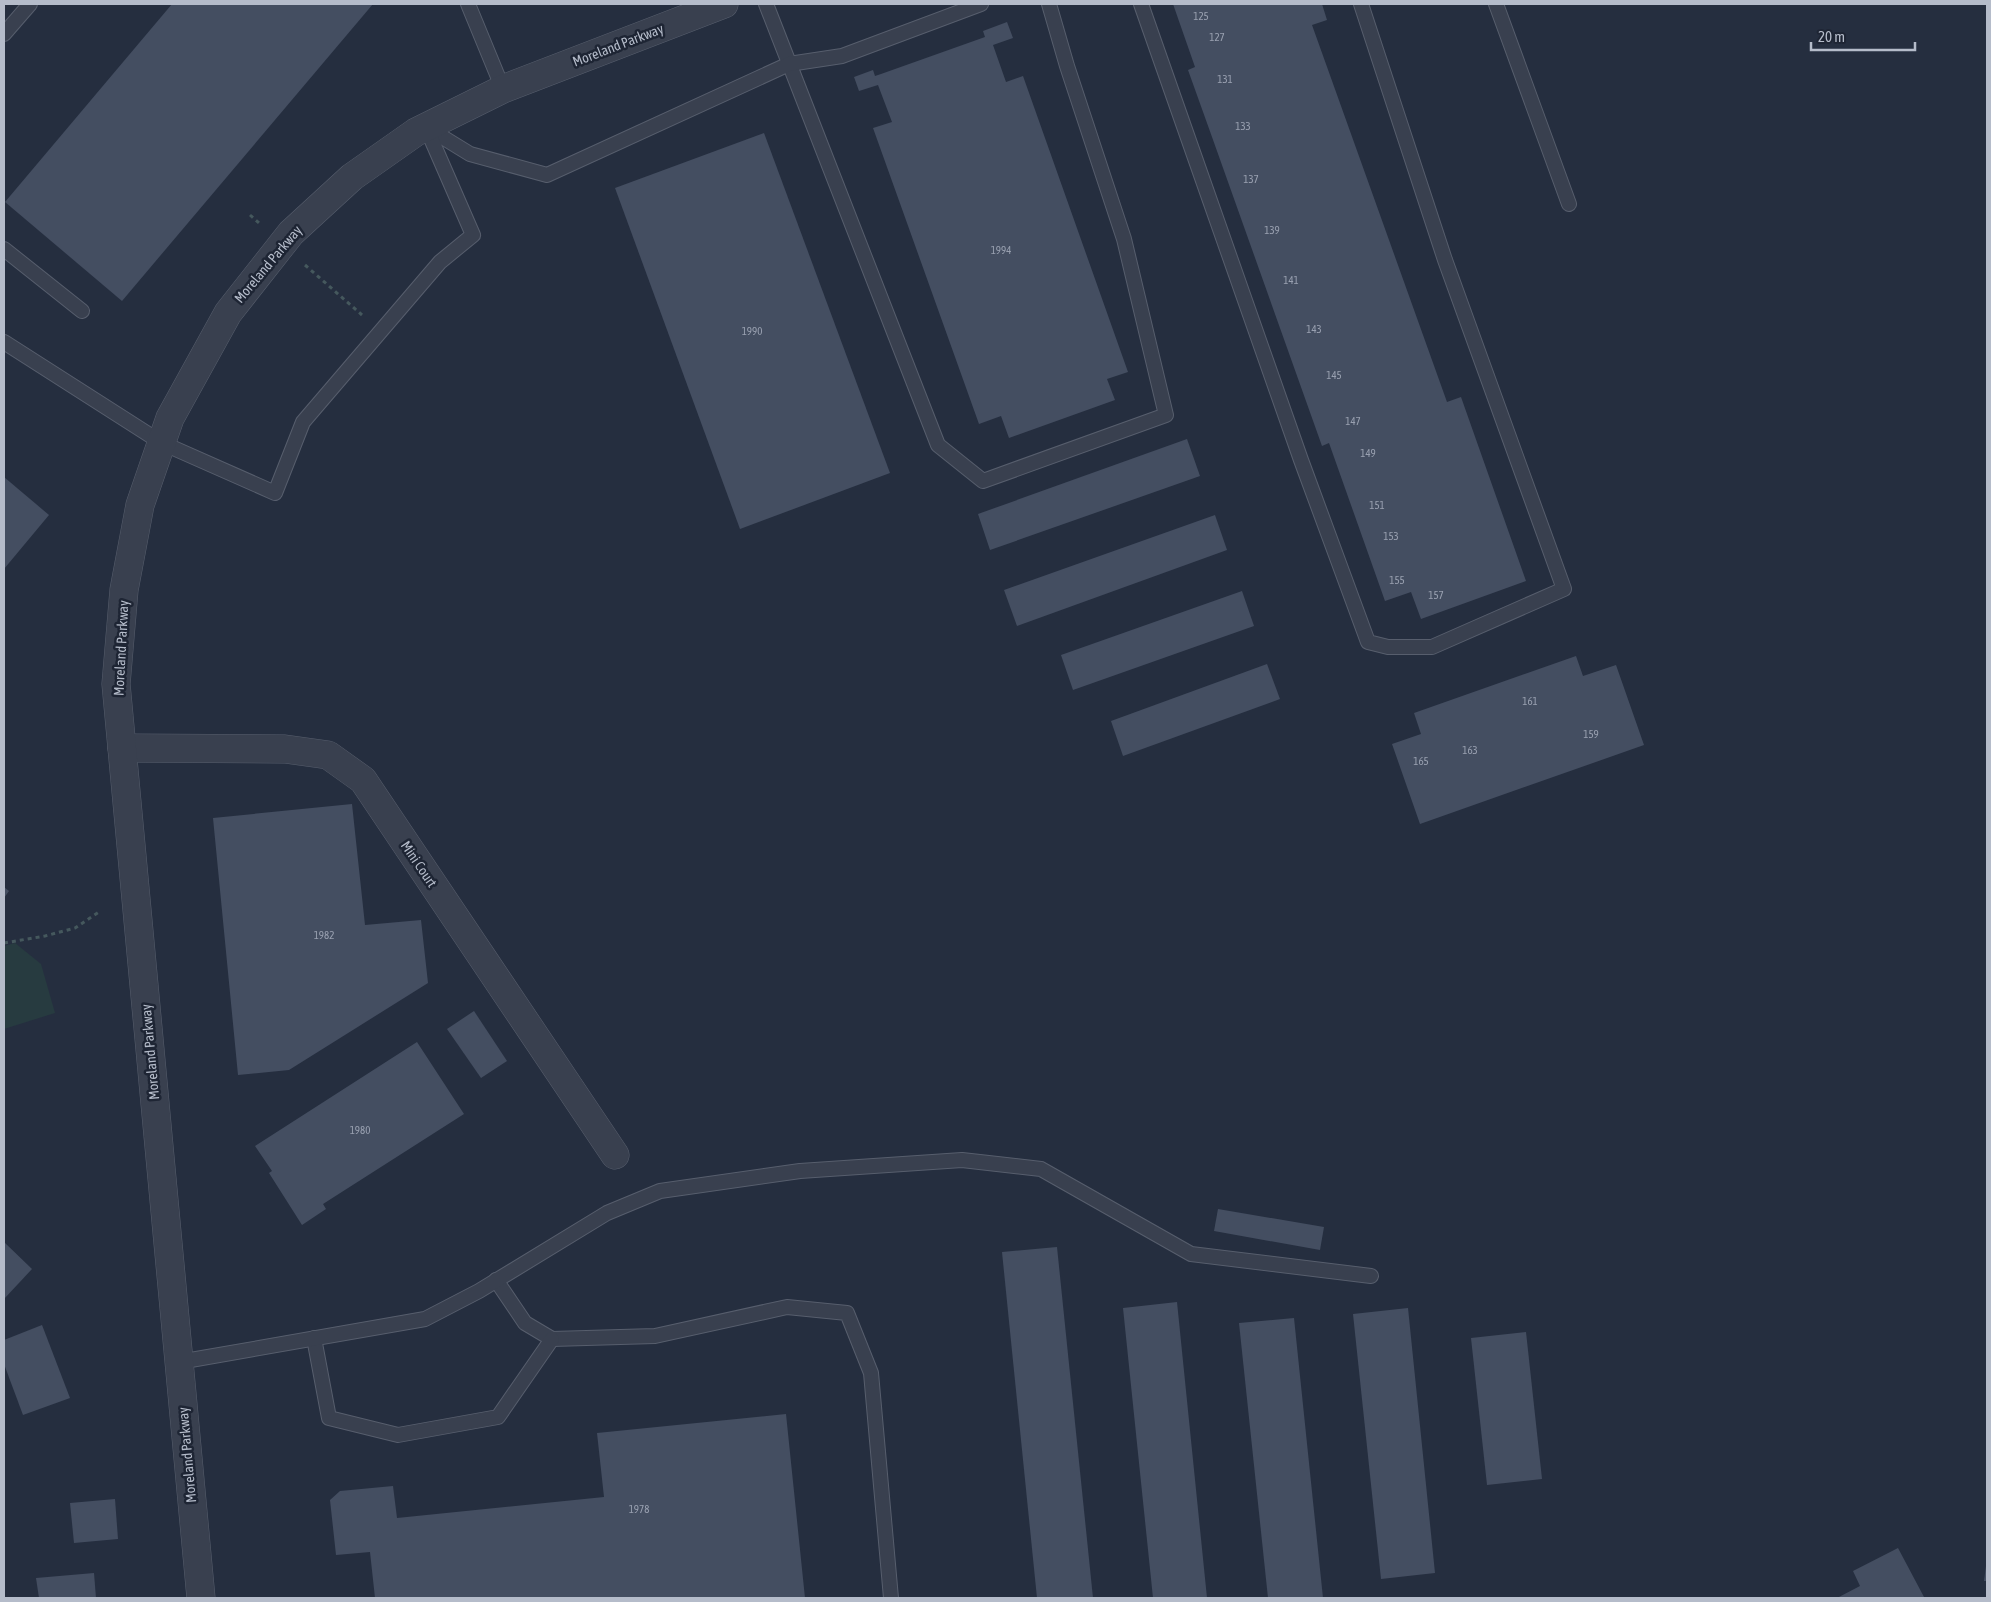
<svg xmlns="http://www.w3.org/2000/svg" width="1991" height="1602" font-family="'Asap Condensed',sans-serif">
<rect width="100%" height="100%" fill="#252e3f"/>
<!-- green -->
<polygon fill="#273b40" points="15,943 41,964 55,1013 4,1029 4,946"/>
<!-- building -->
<g fill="#444e61">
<polygon points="172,4 373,4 122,301 5,202"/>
<polygon points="1173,4 1322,4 1327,20 1312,25 1447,402 1461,397 1526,581 1421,619 1411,592 1385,601 1329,443 1322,446 1212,137 1188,70 1195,67"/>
<polygon points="1007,22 1013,38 993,45 1006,82 1023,76 1128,372 1107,379 1115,400 1009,438 1001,416 979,424 873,128 892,122 878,85 859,91 854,77 873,70 875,76 881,74 985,37 983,31"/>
<polygon points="764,133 890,473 740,529 615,188"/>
<polygon points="1187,439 1200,476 990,550 978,514"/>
<polygon points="4,477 49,515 4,569"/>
<polygon points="1215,515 1227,550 1017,626 1004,590"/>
<polygon points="1242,591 1254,626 1073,690 1061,655"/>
<polygon points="1576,656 1583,676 1616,665 1644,745 1420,824 1392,744 1421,734 1414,713"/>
<polygon points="1267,664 1280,699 1123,756 1111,721"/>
<polygon points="352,804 365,925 421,920 428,983 289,1070 238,1075 213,818"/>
<polygon points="4,887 9,891 4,898"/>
<polygon points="474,1011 507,1061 481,1078 447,1029"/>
<polygon points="417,1042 464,1114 323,1204 326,1209 302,1225 269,1173 272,1171 255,1146"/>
<polygon points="1218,1209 1324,1227 1320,1250 1214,1231"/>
<polygon points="4,1242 32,1269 4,1299"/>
<polygon points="1057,1247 1093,1598 1037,1598 1002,1252"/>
<polygon points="1177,1302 1207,1598 1153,1598 1123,1308"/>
<polygon points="1408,1308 1435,1573 1381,1579 1353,1314"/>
<polygon points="1294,1318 1323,1598 1268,1598 1239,1323"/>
<polygon points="42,1325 70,1398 23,1415 4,1364 4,1340"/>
<polygon points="1526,1332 1542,1479 1487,1485 1471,1338"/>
<polygon points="786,1414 805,1598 375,1598 370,1552 336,1555 330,1500 340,1491 393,1486 397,1518 604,1497 597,1433"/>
<polygon points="115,1499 118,1539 74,1543 70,1503"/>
<polygon points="1898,1548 1924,1597 1921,1598 1837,1598 1860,1586 1853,1571"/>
<polygon points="1986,1566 1987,1566 1987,1581 1984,1581"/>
<polygon points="94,1573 96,1598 39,1598 36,1578"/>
</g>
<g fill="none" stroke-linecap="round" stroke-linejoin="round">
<!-- service casing -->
<g stroke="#575e6d" stroke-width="16">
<g id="service">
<polyline points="468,4 503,89"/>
<polyline points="766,4 938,445 983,481 1166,415 1124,239 1067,66 1049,4"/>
<polyline points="1141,4 1301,460 1368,642 1388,647 1432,647 1564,589 1445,260 1361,4"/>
<polyline points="1496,4 1569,204"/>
<polyline points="4,34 30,4"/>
<polyline points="426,127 470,154 547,175 789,64 842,56 981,4"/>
<polyline points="4,249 82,311"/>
<polyline points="4,342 162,443 275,493 303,422 440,262 473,235 426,127"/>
<polyline points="496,1280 525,1323 552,1339 655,1336 787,1307 847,1313 871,1373 891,1598"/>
<polyline points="314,1338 329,1418 398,1435 498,1417 552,1339"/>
<polyline points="179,1362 425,1319 479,1291 607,1213 660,1191 800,1171 962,1160 1041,1169 1191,1254 1371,1276"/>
</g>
</g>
<!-- minor casing -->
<g stroke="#575e6d" stroke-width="29">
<g id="minor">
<polyline points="122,748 285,749 328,755 363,780 615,1155"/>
<polyline points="201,1598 116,684 124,590 140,505 170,418 228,313 291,233 352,177 416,132 503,89 724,4"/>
</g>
</g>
<!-- path -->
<g stroke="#45585d" stroke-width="3" stroke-dasharray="4 4" stroke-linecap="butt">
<polyline points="250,215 259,223"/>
<polyline points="305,265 362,315"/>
<polyline points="4,943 45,936 75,928 99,912"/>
</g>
<!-- service -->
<use href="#service" stroke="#39404f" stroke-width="14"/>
<!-- minor -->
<use href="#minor" stroke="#39404f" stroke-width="28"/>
</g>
<g text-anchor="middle" stroke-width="5" stroke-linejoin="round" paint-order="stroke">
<!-- number labels -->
<g font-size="11" fill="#99a0b0">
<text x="1201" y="20">125</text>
<text x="1217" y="41">127</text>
<text x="1225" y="83">131</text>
<text x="1243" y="130">133</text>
<text x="1251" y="183">137</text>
<text x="1272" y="234">139</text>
<text x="1001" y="254">1994</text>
<text x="1291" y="284">141</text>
<text x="1314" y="333">143</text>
<text x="752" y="335">1990</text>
<text x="1334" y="379">145</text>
<text x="1353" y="425">147</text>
<text x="1368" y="457">149</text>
<text x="1377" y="509">151</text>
<text x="1391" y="540">153</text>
<text x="1397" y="584">155</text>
<text x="1436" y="599">157</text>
<text x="1530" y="705">161</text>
<text x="1591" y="738">159</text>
<text x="1470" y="754">163</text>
<text x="1421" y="765">165</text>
<text x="324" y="939">1982</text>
<text x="360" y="1134">1980</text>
<text x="639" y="1513">1978</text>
</g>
<!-- street labels -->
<g font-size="14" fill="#b5bcca" stroke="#1e2534">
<text transform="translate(618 45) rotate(-21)" y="5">Moreland Parkway</text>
<text transform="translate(268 264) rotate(-50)" y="5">Moreland Parkway</text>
<text transform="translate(121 648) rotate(-87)" y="5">Moreland Parkway</text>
<text transform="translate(419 864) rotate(56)" y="5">Mini Court</text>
<text transform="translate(150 1052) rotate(-95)" y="5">Moreland Parkway</text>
<text transform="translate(187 1455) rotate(-95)" y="5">Moreland Parkway</text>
</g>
</g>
<!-- border -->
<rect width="1991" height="1602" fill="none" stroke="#b5bcca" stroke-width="10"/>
<!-- scale -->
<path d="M1811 42v8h104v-8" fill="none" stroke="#b5bcca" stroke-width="2.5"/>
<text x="1818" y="42" font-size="15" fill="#b5bcca" stroke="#1e2534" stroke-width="4" paint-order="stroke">20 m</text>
</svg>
